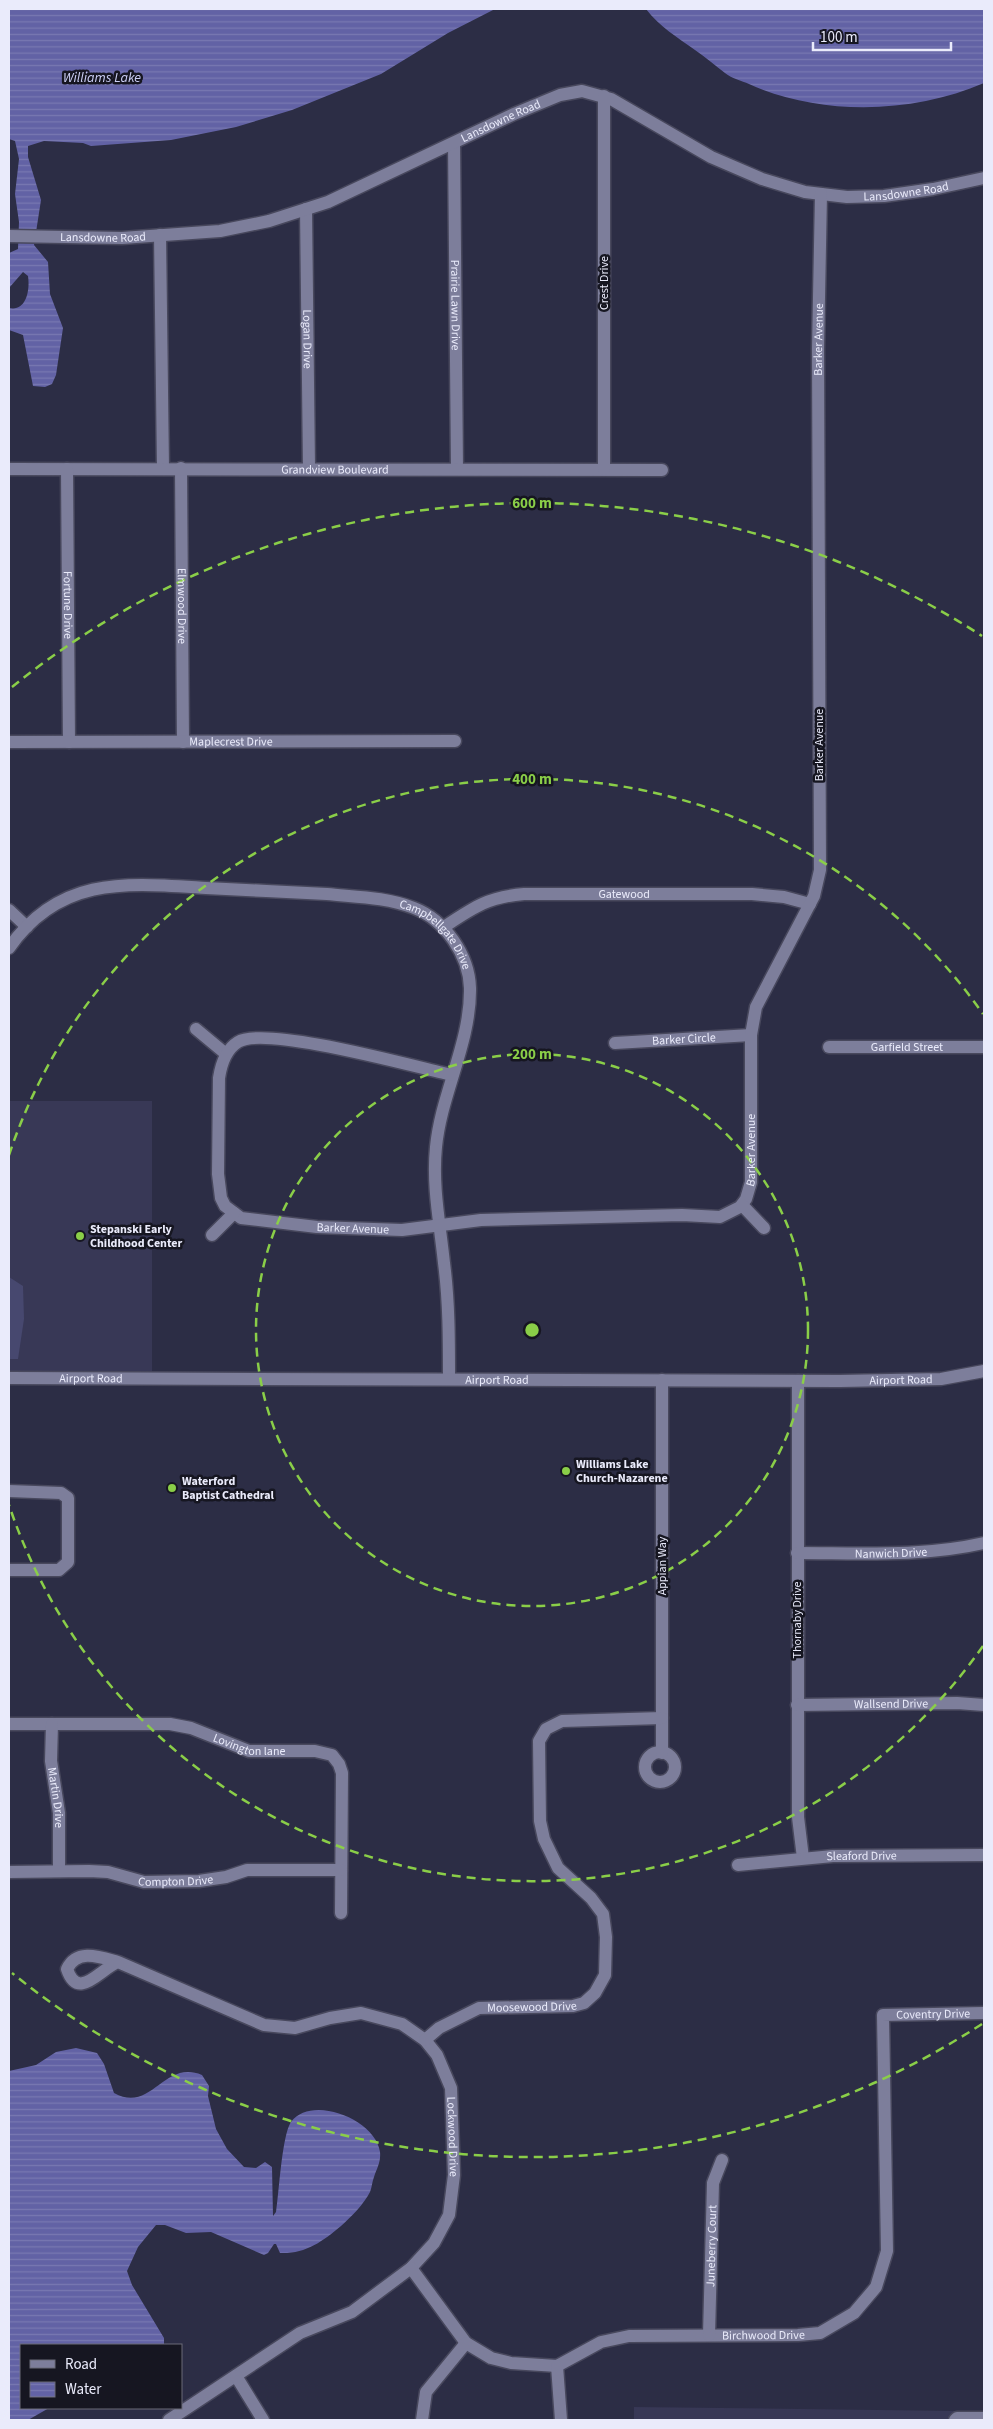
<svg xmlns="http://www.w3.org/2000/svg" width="993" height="2429" font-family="'Source Sans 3',sans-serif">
<defs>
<pattern id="water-rules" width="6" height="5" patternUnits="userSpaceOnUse" patternTransform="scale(1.25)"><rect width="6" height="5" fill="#6262a5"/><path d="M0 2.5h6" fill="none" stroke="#7979b2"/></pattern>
</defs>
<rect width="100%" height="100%" fill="#2c2d45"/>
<!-- built -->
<g fill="#383856">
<polygon points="9,1101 152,1101 152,1374 9,1371"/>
<polygon points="634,2407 957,2411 957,2420 634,2420"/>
</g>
<!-- park -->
<polygon fill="#47486f" points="9,1277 23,1286 24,1319 18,1359 9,1359"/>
<!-- water -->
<g fill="url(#water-rules)">
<path d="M9 9H495L448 33 381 74 292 110 236 127 171 140 91 146 83 143 44 141 28 146V157L41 200 34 245 48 262 50 294 63 328 56 375 52 384 45 387 33 386 23 335 9 330V308C27 312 30 289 28 276L23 272 9 288V253L18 249 19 222 15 194 19 159 15 141 9 139Z"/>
<path d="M646 9H984V83C913 114 820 116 749 84 742 81 731 78 725 73 716 66 705 57 695 50 677 37 660 27 646 9Z"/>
<path d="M76 2048 97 2053 104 2064 114 2093C152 2114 163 2059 202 2075L209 2086 208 2096 216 2129 227 2149 244 2167 256 2168 265 2162 272 2167 273 2216 276 2212C279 2193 282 2135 291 2122 312 2094 376 2120 380 2152 381 2162 377 2168 374 2177 372 2182 372 2187 370 2192 364 2204 351 2217 341 2226 322 2242 305 2254 280 2253L276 2244H274L268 2253 264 2255 211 2232 186 2233 165 2225H156L138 2247 127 2271 132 2285 164 2338V2345H21V2408H49L28 2420H9V2071L36 2065 56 2052Z"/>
</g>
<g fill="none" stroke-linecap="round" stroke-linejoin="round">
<!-- minor casing -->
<g stroke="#48485d" stroke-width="15">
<g id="minor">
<path id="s1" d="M454 143 457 469"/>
<path id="s2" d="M306 209 309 468"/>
<polyline points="160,235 163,468"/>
<path id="s3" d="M9 236 122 238 220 231 269 221 328 202 514 114 560 95 582 91 611 99 711 157 762 179 805 192 847 197 884 196 933 189 984 178"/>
<path id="s4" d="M181 468 183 742"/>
<path id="s5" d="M9 469 662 470"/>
<path id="s6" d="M67 469 69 742"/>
<polyline points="604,469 604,96"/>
<path id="s7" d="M9 742 455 741"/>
<polyline points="9,910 27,927"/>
<path id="s8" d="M444 927C474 907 488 897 524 894H752L784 897 810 904"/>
<path id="s9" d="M9 948C60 875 128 883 206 888 246 890 287 892 327 894 356 897 386 897 414 908 445 920 469 955 470 988 471 1042 441 1094 436 1147 432 1186 440 1224 444 1263 449 1301 449 1340 449 1379"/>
<polyline points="196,1029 226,1054"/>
<path id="s10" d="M615 1043 751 1035"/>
<path id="s11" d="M829 1047H984"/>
<path id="s12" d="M452 1075C416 1067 265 1025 238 1042 225 1050 221 1065 219 1078L218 1174 221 1198 225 1206 241 1218 317 1227 402 1230 481 1220 682 1215 720 1217 740 1207 746 1199 751 1182V1035L756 1007 814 896 820 870 818 349 821 194"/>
<polyline points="742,1205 764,1228"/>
<polyline points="212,1235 234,1213"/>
<path id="s13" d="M9 1378 840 1381 941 1379 984 1371"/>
<polyline points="798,1381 798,1817 803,1858"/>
<polyline points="9,1491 61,1493 68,1498 68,1562 59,1570 9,1570"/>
<path id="s14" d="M797 1553C860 1553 923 1557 984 1543"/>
<path id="s15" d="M797 1705 957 1703 984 1705"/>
<path id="s16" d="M9 1724H170L191 1728 249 1751H315L332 1755 339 1764 342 1773 341 1913"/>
<path id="s17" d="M52 1724 51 1761 59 1813V1871"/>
<circle cx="660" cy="1767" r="15"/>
<polyline points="662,1753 662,1380"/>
<path id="s18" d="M738 1865 833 1856 984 1855"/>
<path id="s19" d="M9 1872 89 1871 108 1872 144 1882 199 1881 226 1877 247 1870H341"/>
<path id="s20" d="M118 1962C100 1969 78 2002 67 1969 77 1948 100 1957 118 1962L264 2025 295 2028 330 2018 361 2013 402 2024 425 2040 437 2055 451 2088 454 2175 449 2215 434 2243 411 2268 352 2312 300 2333 169 2420"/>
<path id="s21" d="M425 2040 439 2028 479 2008 573 2006 584 2003 595 1993 605 1975 606 1937 603 1914 591 1898 558 1868 544 1839 540 1821 539 1741 546 1729 562 1721 662 1718"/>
<path id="s22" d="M411 2268 466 2343 491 2358 511 2363 557 2366 601 2342 629 2336 798 2335 820 2333 854 2313 876 2287 887 2251 883 2015 984 2013"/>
<path id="s23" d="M709 2335 713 2183 722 2160"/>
<polyline points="557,2366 561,2420"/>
<polyline points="236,2376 263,2420"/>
<polyline points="422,2420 426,2392 466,2343"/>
<polyline points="955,2420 957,2418 984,2418"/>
</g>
</g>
<!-- minor -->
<use href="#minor" stroke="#7d7e9b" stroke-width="12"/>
</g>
<!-- distance rings -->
<g fill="none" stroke="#8ace48" stroke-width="2.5" stroke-dasharray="9 6">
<circle cx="532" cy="1330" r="276"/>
<path d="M983 1646A551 551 0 0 1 9 1505M9 1155A551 551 0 0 1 983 1014"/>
<path d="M982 2024A827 827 0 0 1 12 1973M12 687A827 827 0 0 1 982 636"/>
</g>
<!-- markers -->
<g fill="#8ace48" stroke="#161621" stroke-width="2">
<circle cx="80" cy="1236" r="5"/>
<circle cx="566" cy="1471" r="5"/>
<circle cx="172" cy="1488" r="5"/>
</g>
<g text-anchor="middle" stroke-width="5" stroke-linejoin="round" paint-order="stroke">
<!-- street labels -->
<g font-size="12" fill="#eaebfb" stroke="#161621">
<text dy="4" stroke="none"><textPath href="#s3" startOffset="514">Lansdowne Road</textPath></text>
<text dy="4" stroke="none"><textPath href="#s3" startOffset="949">Lansdowne Road</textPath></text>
<text dy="4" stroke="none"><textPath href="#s3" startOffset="94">Lansdowne Road</textPath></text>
<text transform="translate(604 283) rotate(-90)" y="4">Crest Drive</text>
<text dy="4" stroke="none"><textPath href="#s1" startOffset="162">Prairie Lawn Drive</textPath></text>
<text dy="4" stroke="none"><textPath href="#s2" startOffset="130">Logan Drive</textPath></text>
<text dy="4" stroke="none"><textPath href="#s12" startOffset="1798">Barker Avenue</textPath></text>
<text dy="4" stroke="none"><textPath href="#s5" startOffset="326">Grandview Boulevard</textPath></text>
<text dy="4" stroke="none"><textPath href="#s6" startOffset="136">Fortune Drive</textPath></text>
<text dy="4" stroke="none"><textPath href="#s4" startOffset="138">Elmwood Drive</textPath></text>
<text dy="4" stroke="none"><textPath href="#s7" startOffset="222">Maplecrest Drive</textPath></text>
<text transform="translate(819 745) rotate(-90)" y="4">Barker Avenue</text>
<text dy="4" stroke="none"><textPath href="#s8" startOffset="188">Gatewood</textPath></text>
<text dy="4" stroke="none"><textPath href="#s9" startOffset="462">Campbellgate Drive</textPath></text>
<text dy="4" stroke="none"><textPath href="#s10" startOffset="69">Barker Circle</textPath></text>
<text dy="4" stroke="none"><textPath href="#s11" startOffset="78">Garfield Street</textPath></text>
<text dy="4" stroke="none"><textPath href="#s12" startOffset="972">Barker Avenue</textPath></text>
<text dy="4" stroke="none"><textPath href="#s12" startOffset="522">Barker Avenue</textPath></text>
<text dy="4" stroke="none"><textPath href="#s13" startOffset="82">Airport Road</textPath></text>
<text dy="4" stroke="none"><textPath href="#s13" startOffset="488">Airport Road</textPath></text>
<text dy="4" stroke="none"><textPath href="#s13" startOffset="892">Airport Road</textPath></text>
<text dy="4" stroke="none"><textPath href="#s14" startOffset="94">Nanwich Drive</textPath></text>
<text transform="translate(662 1566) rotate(-90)" y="4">Appian Way</text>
<text transform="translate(797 1620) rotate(-90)" y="4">Thornaby Drive</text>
<text dy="4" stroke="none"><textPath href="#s15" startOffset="94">Wallsend Drive</textPath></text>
<text dy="4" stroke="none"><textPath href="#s16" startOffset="244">Lovington lane</textPath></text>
<text dy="4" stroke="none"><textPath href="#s17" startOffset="74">Martin Drive</textPath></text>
<text dy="4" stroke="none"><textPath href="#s18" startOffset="124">Sleaford Drive</textPath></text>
<text dy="4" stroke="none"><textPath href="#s19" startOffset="168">Compton Drive</textPath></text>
<text dy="4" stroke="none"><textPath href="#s21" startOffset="116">Moosewood Drive</textPath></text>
<text dy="4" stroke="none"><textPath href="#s22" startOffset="856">Coventry Drive</textPath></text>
<text dy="4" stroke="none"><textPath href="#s20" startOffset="554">Lockwood Drive</textPath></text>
<text dy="4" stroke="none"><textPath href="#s23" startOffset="89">Juneberry Court</textPath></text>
<text dy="4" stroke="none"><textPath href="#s22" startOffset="402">Birchwood Drive</textPath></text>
</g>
<!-- poi labels -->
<g font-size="12" font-weight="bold" fill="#eaebfb" stroke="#161621" text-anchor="start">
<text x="90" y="1233">Stepanski Early<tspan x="90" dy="14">Childhood Center</tspan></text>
<text x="576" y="1468">Williams Lake<tspan x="576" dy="14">Church-Nazarene</tspan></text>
<text x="182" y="1485">Waterford<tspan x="182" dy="14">Baptist Cathedral</tspan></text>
</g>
<!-- water labels -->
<g font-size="14" font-style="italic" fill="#cbcef4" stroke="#161621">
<text x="102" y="82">Williams Lake</text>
</g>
</g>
<circle cx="532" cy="1330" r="8" fill="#8ace48" stroke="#161621" stroke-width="2.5"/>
<g font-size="15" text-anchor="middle" font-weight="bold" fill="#8ace48" stroke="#161621" stroke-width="5" stroke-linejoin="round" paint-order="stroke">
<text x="532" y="508">600 m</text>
<text x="532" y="784">400 m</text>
<text x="532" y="1059">200 m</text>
</g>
<!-- border -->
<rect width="993" height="2429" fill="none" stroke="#eaebfb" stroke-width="20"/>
<!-- legend -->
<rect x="20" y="2344" width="162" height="65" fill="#161621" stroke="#6b6b78"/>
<rect x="30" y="2360" width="25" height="8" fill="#7d7e9b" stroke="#6b6b78"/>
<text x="65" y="2369" font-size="15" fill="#eaebfb">Road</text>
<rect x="30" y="2382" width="25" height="15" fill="url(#water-rules)" stroke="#6b6b78"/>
<text x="65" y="2394" font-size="15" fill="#eaebfb">Water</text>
<!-- scale -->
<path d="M813 42v8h138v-8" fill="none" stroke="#eaebfb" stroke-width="2.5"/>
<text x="820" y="42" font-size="15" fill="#eaebfb" stroke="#161621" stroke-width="4" paint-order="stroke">100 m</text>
</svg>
